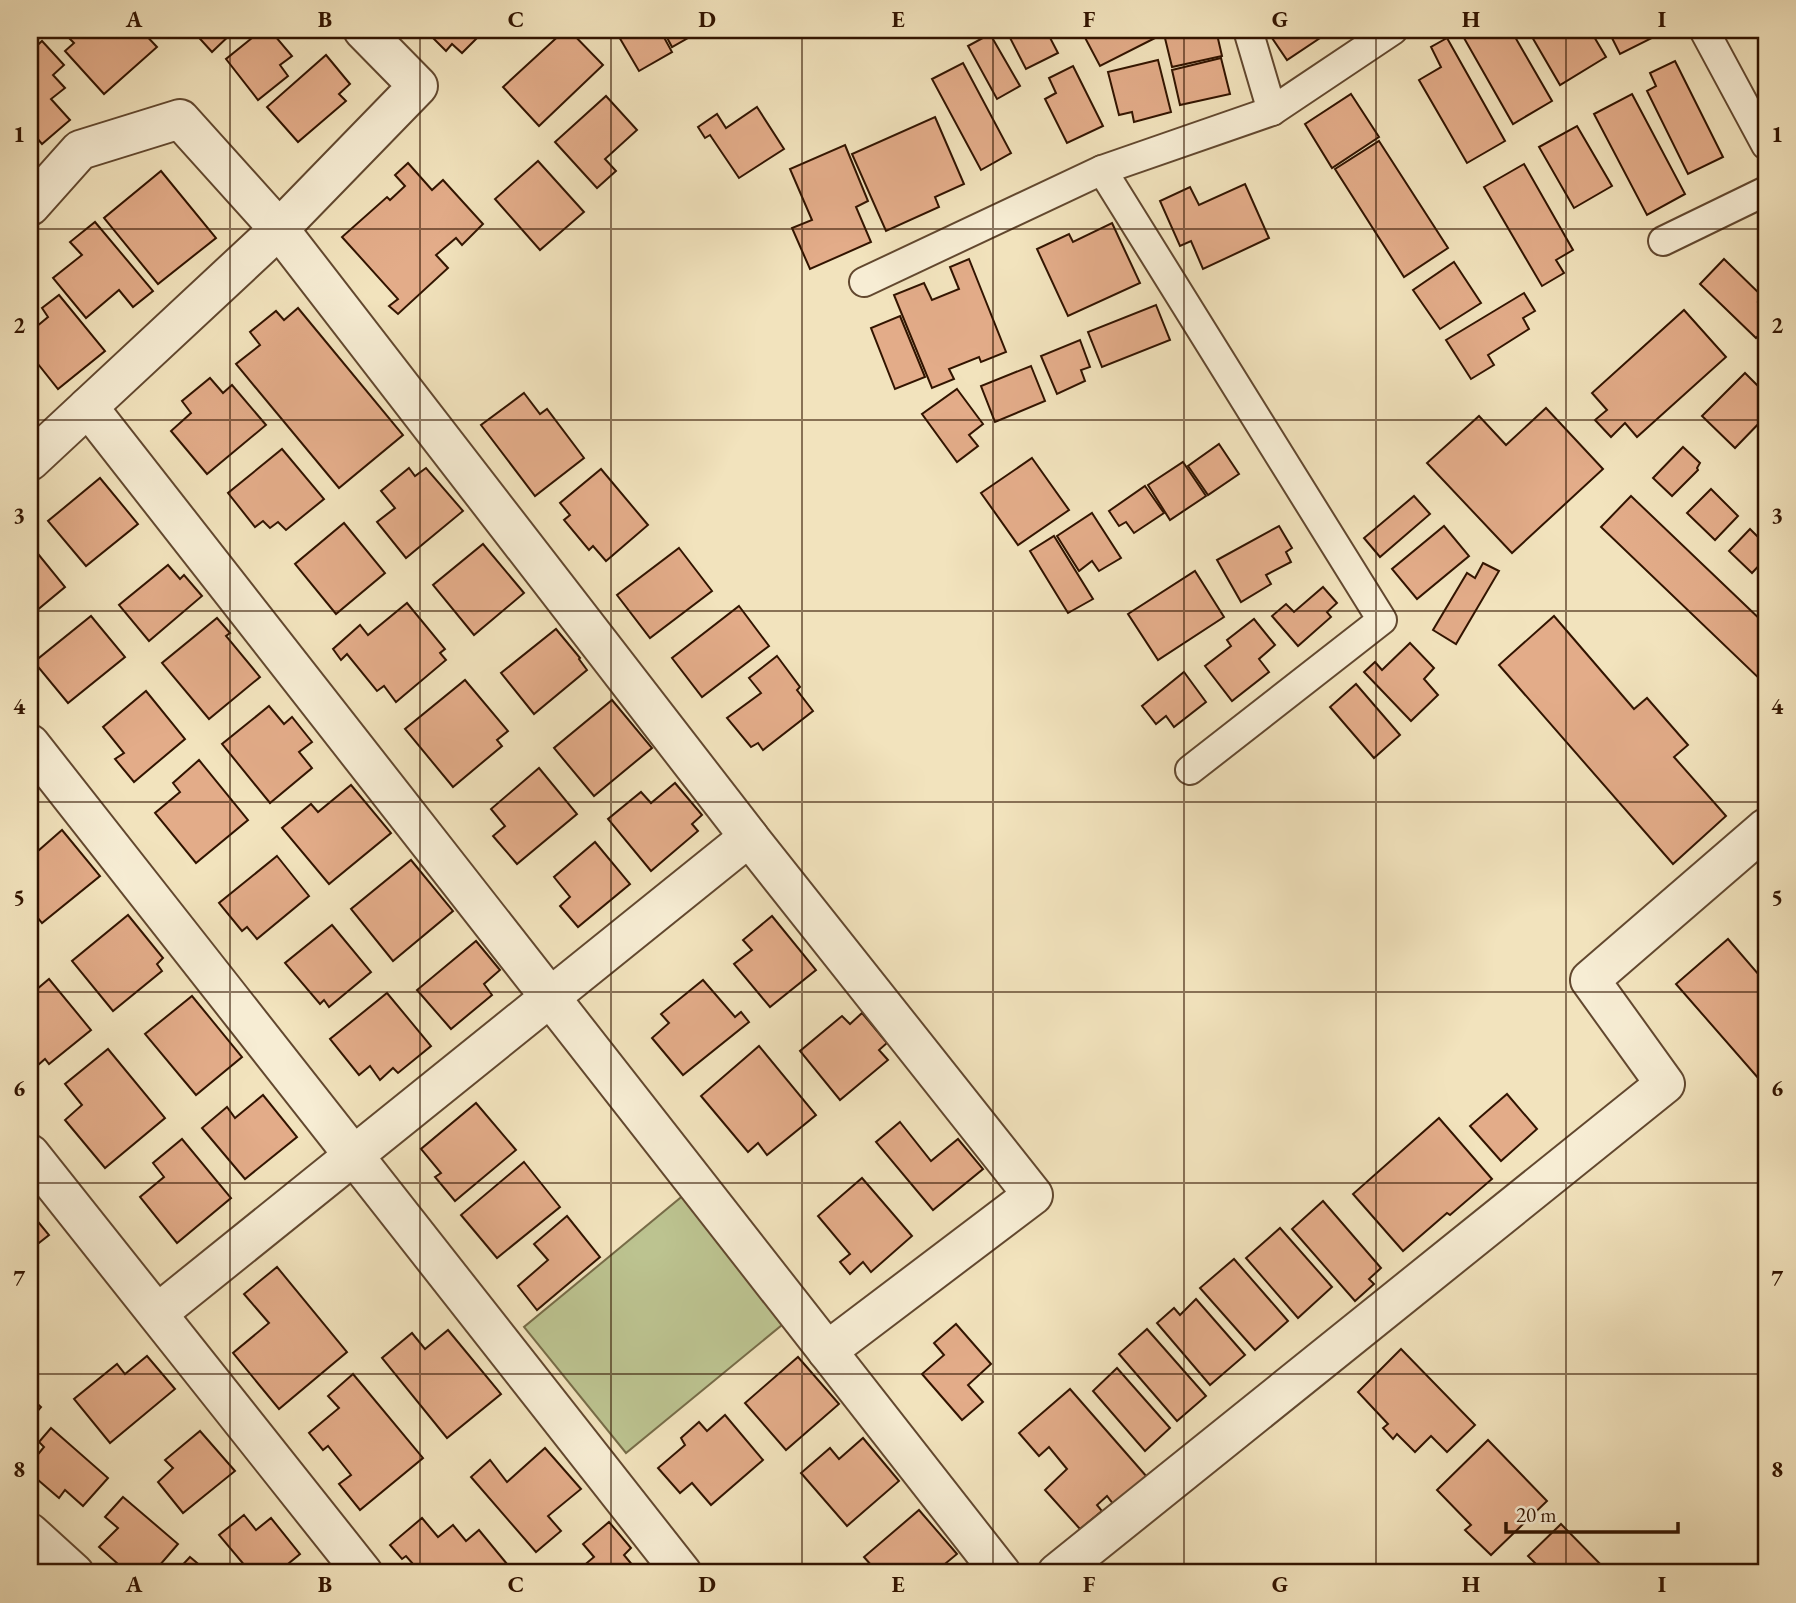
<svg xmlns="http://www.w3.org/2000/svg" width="1796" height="1603" font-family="'EB Garamond',serif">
<rect width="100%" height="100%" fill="#f2e3bd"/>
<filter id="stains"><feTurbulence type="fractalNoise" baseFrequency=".00286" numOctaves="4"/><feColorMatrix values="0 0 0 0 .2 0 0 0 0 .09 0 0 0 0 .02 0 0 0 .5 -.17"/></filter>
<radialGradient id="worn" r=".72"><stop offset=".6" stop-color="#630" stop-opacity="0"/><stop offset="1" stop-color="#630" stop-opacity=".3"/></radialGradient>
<!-- green -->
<polygon fill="#bcc390" stroke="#776c48" stroke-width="2" points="685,1194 788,1320 626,1453 524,1327"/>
<!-- building -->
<g fill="#e3ac89" stroke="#321400" stroke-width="2">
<polygon points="69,30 141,30 157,47 104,94 65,51 74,43 65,34"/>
<polygon points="192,30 235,30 212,52"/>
<polygon points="262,30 270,30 292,56 280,65 288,76 258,100 226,59"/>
<polygon points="431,30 485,30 462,53 452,44 446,51 428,33"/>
<polygon points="565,30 569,30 603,65 539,126 503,87"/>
<polygon points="615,30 660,30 672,52 639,71"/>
<polygon points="663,30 702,30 672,47"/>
<polygon points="1006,30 1046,30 1058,53 1026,69"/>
<polygon points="1086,30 1158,30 1161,35 1100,66 1082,32"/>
<polygon points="1163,30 1216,30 1222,56 1172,67"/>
<polygon points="1271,30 1332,30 1287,60 1268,32"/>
<polygon points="1462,30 1511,30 1552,101 1513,124 1460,31"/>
<polygon points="1528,30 1590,30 1606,57 1560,85"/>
<polygon points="1608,30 1666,30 1666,31 1620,54"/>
<polygon points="990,34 1020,86 997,99 968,46"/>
<polygon points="1447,38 1505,141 1467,163 1419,80 1441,67 1431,47"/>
<polygon points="42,41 64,65 53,75 65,88 51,99 70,120 42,144 30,130 30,52"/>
<polygon points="326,55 350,84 339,94 346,101 298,142 267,107"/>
<polygon points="1221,58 1230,94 1180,105 1172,70"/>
<polygon points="1158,60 1171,112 1134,122 1132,112 1119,115 1108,72"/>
<polygon points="1675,61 1723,157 1688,174 1647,91 1656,86 1650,73"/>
<polygon points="963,63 1011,153 981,170 932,79"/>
<polygon points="1073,66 1103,126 1067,143 1045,99 1056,93 1049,78"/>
<polygon points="1351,94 1379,137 1332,168 1305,124"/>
<polygon points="1632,94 1685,194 1647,215 1594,114"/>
<polygon points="606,96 637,130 605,159 616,171 597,188 555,142"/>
<polygon points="757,107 784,149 739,178 710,135 705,138 698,127 717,114 726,128"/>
<polygon points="935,117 964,184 935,197 939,207 886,231 852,154"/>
<polygon points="1577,126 1612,186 1574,208 1539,147"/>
<polygon points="1379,141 1448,248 1404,277 1335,169"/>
<polygon points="845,145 868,201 856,207 871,242 810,269 792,228 812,220 790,169"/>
<polygon points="538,161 584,212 540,250 495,199"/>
<polygon points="408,163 432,190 443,180 483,224 462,245 456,238 436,255 448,268 398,314 389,306 398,299 342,237 387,197 390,200 405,186 395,175"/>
<polygon points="1524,164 1573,250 1556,260 1564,273 1542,286 1484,187"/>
<polygon points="161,171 216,238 158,284 104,218"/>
<polygon points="1245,184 1269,238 1203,269 1191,241 1180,246 1160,201 1190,187 1199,205"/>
<polygon points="95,222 153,291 133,307 119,290 86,318 53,278 82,255 70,242"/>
<polygon points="1112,223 1140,283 1068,316 1037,249 1069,234 1073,242"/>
<polygon points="969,259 1006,352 981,362 979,357 949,369 954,379 932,388 894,295 924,283 932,300 959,289 950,267"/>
<polygon points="1724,259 1763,297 1758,302 1766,310 1766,328 1756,338 1700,284"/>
<polygon points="1454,262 1481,303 1440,329 1413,290"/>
<polygon points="1524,293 1535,311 1523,318 1529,329 1488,355 1494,365 1471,379 1446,340"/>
<polygon points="59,295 105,351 58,389 30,354 30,332 48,317 42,308"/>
<polygon points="1156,305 1170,340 1102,367 1088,332"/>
<polygon points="298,308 403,435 339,488 236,364 260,345 250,332 276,311 284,320"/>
<polygon points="1684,310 1726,357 1637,437 1625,423 1611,437 1595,420 1607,410 1592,393"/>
<polygon points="900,316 925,377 895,389 871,328"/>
<polygon points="1080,340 1090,367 1081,370 1085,381 1057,394 1041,356"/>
<polygon points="1031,366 1045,401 995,422 981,386"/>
<polygon points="1745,373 1766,394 1766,416 1735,448 1702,416"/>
<polygon points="210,378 223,393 232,385 266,425 207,474 171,431 191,413 182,401"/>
<polygon points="957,389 983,424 969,435 978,446 957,462 922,414"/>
<polygon points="524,393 540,414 547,409 584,458 535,496 481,425"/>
<polygon points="1546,408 1603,469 1512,553 1427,463 1479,416 1506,445"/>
<polygon points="1219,444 1239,474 1208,495 1188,466"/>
<polygon points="1683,447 1700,463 1697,468 1698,470 1672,496 1653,478"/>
<polygon points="282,449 324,499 286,530 278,522 270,528 263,521 255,527 228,493"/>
<polygon points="1032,458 1069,510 1018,545 981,493"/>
<polygon points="1183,462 1206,496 1170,520 1148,485"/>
<polygon points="409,468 415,476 426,468 463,511 406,558 377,522 395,508 381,491"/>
<polygon points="601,469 648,525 606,561 593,546 589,550 564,520 570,515 560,503"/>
<polygon points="100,478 138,524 86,566 48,521"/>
<polygon points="1145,486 1164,513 1134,533 1126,522 1119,526 1109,511"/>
<polygon points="1711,489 1738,516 1715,540 1687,513"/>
<polygon points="1414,496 1430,514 1380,557 1364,538"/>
<polygon points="1631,496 1766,625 1766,685 1601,527"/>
<polygon points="1092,513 1121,558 1099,571 1092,561 1079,571 1057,536"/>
<polygon points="344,523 385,573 336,614 295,564"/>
<polygon points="1279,526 1292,548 1286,552 1291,562 1266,575 1271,584 1241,602 1217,560"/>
<polygon points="1444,526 1469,556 1417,599 1392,569"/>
<polygon points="1750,529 1766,545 1766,558 1752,573 1729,551"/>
<polygon points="1054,536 1093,599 1068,613 1030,551"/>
<polygon points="30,544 65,587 30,616"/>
<polygon points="483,544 524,593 474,635 433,585"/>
<polygon points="679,548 712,591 650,638 617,595"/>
<polygon points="1483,563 1499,571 1456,644 1433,630 1467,573 1475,578"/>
<polygon points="168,565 180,579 184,575 202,596 149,641 119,605"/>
<polygon points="1195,571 1224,617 1158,660 1128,614"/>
<polygon points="1323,587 1337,603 1327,612 1331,617 1298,646 1272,616 1286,604 1294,612"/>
<polygon points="407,603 445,649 440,653 446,660 396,702 384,686 377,691 347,654 341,660 333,649 360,625 368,635"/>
<polygon points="739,606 769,646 702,697 672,658"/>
<polygon points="91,616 125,657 68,703 34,662"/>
<polygon points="1554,616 1634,709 1647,698 1688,745 1674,757 1726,816 1673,864 1499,665"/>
<polygon points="217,618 230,633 226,636 260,677 209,719 162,663"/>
<polygon points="1254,619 1275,645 1259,659 1269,672 1232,701 1205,666 1231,646 1227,640"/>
<polygon points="556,629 580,658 579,659 587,670 534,714 501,673"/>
<polygon points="1410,643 1434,668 1424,679 1438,695 1411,721 1364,672 1375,662 1382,670"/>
<polygon points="777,656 800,687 797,690 813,711 763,750 758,743 751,747 727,718 761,693 749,678"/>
<polygon points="1184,672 1206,702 1174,727 1166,716 1156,724 1142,706"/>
<polygon points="465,680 508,731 497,740 502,746 453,787 405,729"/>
<polygon points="1356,684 1400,735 1374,758 1330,707"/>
<polygon points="146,691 185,739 134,782 115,759 124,753 103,727"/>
<polygon points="612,700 652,748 594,796 554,748"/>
<polygon points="269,706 284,724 292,717 312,742 299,752 312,768 270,803 222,744"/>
<polygon points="199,760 248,820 196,863 155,813 180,792 173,783"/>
<polygon points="539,768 577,814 517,864 493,836 505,826 491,809"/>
<polygon points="675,783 702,815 692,824 698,831 651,871 608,819 641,792 651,803"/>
<polygon points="351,785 391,833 329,884 282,828 311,804 318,812"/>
<polygon points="62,830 100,876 42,923 30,908 30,858"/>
<polygon points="595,842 630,884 578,927 560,906 570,897 554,877"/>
<polygon points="277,856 309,896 257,939 247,927 242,931 219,903"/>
<polygon points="411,860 453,911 393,961 351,909"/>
<polygon points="128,915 163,958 157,964 162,971 113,1011 72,961"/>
<polygon points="772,916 816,970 770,1007 734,964 752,950 743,940"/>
<polygon points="332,925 371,972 329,1007 324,1000 320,1004 285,963"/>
<polygon points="1728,939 1766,983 1766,1087 1676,984"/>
<polygon points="476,941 500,970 484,984 492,995 451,1029 417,990"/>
<polygon points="49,979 91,1030 49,1064 45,1059 30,1072 30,995"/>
<polygon points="703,980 735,1017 741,1012 749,1022 683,1075 652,1038 669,1023 661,1014"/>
<polygon points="387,993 431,1046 398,1073 393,1068 380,1080 370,1066 359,1075 330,1039"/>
<polygon points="192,996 242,1057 196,1095 145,1034"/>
<polygon points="862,1013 887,1043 879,1050 888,1060 840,1100 800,1051 842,1016 850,1024"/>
<polygon points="759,1046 816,1115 767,1155 758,1143 748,1152 701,1096"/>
<polygon points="108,1049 165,1118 105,1168 65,1120 82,1105 65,1084"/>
<polygon points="1507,1094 1537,1129 1501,1161 1470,1126"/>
<polygon points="263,1095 297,1137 245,1179 202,1128 227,1107 235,1118"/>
<polygon points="476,1103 516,1150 455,1201 435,1177 441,1173 421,1149"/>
<polygon points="1439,1118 1492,1179 1450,1215 1447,1213 1403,1251 1353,1194"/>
<polygon points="900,1122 931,1161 958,1139 983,1169 933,1210 876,1142"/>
<polygon points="182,1139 231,1198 177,1243 140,1197 164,1177 153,1163"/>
<polygon points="524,1162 560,1207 497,1258 461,1215"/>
<polygon points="862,1178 912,1236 871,1272 863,1262 850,1274 840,1262 850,1254 818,1216"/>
<polygon points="1323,1201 1381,1268 1369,1279 1374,1284 1355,1301 1292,1229"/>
<polygon points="30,1212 49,1235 30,1250"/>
<polygon points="567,1216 600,1257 537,1310 518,1286 548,1260 534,1244"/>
<polygon points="1280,1228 1332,1287 1298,1318 1246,1258"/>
<polygon points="1234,1259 1288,1321 1255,1350 1200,1288"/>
<polygon points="277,1267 347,1352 279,1409 233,1353 269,1323 244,1294"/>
<polygon points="1196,1299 1245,1355 1210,1385 1157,1323 1174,1308 1180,1315"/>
<polygon points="956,1324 991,1364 968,1385 983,1402 962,1420 922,1374 944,1355 934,1343"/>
<polygon points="1147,1329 1206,1396 1177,1421 1119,1354"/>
<polygon points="448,1330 501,1394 447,1438 382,1358 412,1333 425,1349"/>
<polygon points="1401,1349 1475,1425 1447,1452 1431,1436 1415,1452 1397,1434 1393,1439 1383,1428 1388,1424 1358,1392"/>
<polygon points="147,1356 175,1389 110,1443 74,1399 117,1364 125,1374"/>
<polygon points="798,1357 839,1404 786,1450 745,1403"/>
<polygon points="1117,1368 1170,1428 1145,1451 1093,1391"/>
<polygon points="353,1374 423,1458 360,1510 339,1484 351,1475 328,1446 323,1450 309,1433 339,1408 328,1396"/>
<polygon points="1070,1389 1147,1477 1114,1505 1107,1496 1097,1505 1102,1511 1080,1529 1045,1490 1067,1469 1049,1447 1039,1456 1019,1433"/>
<polygon points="30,1397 41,1407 30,1420"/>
<polygon points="725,1415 763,1460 711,1505 692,1483 680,1493 658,1468 685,1445 681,1438 699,1422 707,1431"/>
<polygon points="51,1428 108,1478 83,1506 65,1490 59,1498 30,1473 30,1464 44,1447 39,1442"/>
<polygon points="200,1431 235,1471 183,1513 158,1482 173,1468 165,1460"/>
<polygon points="863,1438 899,1481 847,1526 801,1473 830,1448 839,1459"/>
<polygon points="1488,1440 1547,1501 1491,1555 1465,1530 1471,1525 1437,1490"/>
<polygon points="545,1448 581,1489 548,1516 561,1531 536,1552 471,1477 490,1460 507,1482"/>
<polygon points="123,1497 178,1544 153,1573 128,1573 99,1547 118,1528 105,1517"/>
<polygon points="919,1510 957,1554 934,1573 878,1573 864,1557"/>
<polygon points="244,1515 256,1530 271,1518 300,1554 277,1573 251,1573 219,1535"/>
<polygon points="422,1518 438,1537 453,1525 466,1541 479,1530 507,1564 497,1573 421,1573 406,1556 402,1559 390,1545"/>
<polygon points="609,1522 631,1548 624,1555 639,1573 575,1573 594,1557 583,1544"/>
<polygon points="1561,1524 1609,1573 1545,1573 1528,1556"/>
<polygon points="190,1557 209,1573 175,1573"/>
</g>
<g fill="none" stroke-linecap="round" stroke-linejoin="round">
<!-- service casing -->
<g stroke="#62482f" stroke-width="32">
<g id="service">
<polyline points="1248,30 1272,111"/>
<polyline points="1704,30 1766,145"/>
<polyline points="1102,170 1382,620 1190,770"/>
<polyline points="1663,241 1766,191"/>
<polyline points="864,282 1102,170 1272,111 1393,30"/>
</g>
</g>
<!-- minor casing -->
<g stroke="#62482f" stroke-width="42">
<g id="minor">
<polyline points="30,206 80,150 180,119 279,229 749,837 1033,1195 827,1351"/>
<polyline points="88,407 1001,1573"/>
<polyline points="30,461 279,229 418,86 363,30"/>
<polyline points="30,744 682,1573"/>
<polyline points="30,1154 363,1573"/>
<polyline points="158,1313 749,837"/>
<polyline points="30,1533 74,1573"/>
<polyline points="1057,1573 1665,1084 1590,980 1766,828"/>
</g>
</g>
<!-- service -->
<use href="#service" stroke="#f7edd4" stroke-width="28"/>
<!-- minor -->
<use href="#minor" stroke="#f7edd4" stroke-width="38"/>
</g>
<!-- grid -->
<path fill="none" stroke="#321400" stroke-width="2" stroke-opacity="0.55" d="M230 30V1573M420 30V1573M611 30V1573M802 30V1573M993 30V1573M1184 30V1573M1376 30V1573M1566 30V1573M30 229H1766M30 420H1766M30 611H1766M30 802H1766M30 992H1766M30 1183H1766M30 1374H1766"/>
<!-- margin -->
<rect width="1796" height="1603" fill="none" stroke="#f2e3bd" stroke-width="77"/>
<!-- scale -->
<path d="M1506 1522v10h172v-10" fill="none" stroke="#321400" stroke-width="3.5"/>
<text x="1516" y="1522" font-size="21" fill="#321400" stroke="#f7edd4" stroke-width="5" paint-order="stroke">20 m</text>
<rect x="38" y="38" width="1720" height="1526" fill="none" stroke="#321400" stroke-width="2.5"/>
<g font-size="23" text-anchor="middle" font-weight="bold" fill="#321400">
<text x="134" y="27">A</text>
<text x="325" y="27">B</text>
<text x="516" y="27">C</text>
<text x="707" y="27">D</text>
<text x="898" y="27">E</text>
<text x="1089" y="27">F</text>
<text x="1280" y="27">G</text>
<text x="1471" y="27">H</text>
<text x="1662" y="27">I</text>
<text x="19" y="142">1</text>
<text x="1777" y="142">1</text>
<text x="19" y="333">2</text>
<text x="1777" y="333">2</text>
<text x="19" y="523">3</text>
<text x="1777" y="523">3</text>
<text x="19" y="714">4</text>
<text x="1777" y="714">4</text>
<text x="19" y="905">5</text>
<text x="1777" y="905">5</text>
<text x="19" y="1096">6</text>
<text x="1777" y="1096">6</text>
<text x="19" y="1286">7</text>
<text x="1777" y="1286">7</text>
<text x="19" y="1477">8</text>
<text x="1777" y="1477">8</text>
<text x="134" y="1592">A</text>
<text x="325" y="1592">B</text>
<text x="516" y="1592">C</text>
<text x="707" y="1592">D</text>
<text x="898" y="1592">E</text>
<text x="1089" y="1592">F</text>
<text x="1280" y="1592">G</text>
<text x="1471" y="1592">H</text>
<text x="1662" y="1592">I</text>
</g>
<rect width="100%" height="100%" filter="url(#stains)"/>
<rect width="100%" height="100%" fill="url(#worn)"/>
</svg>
